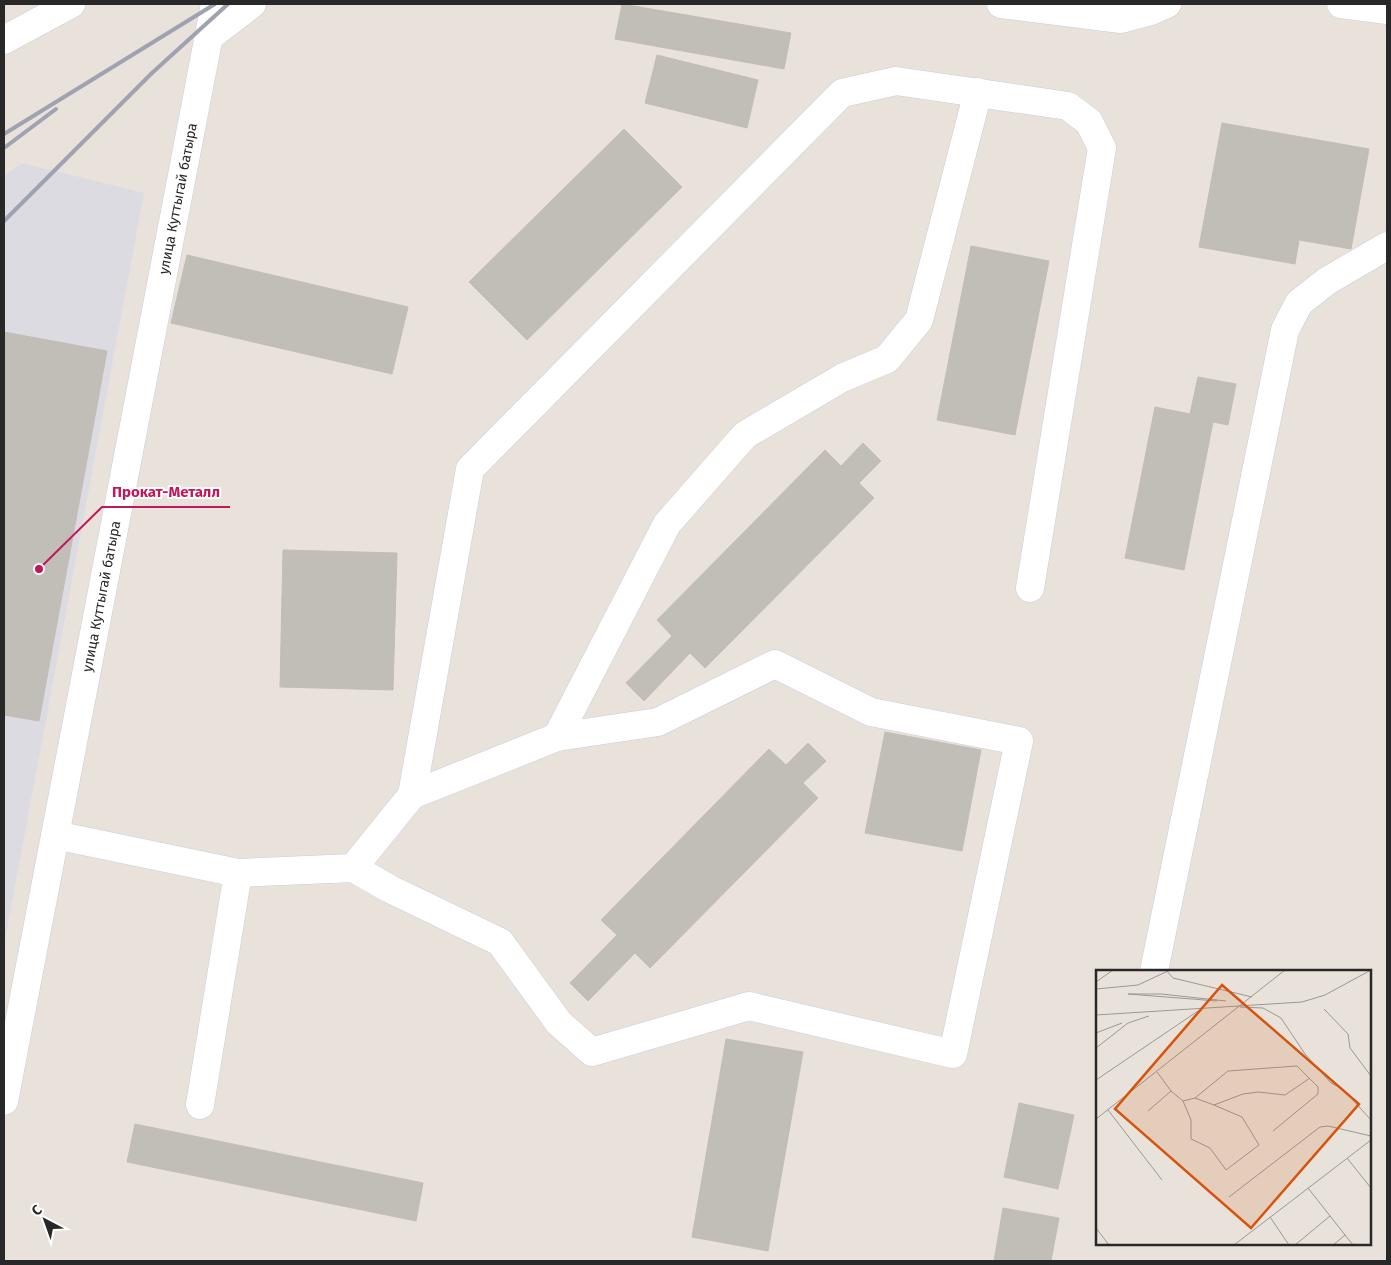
<svg xmlns="http://www.w3.org/2000/svg" width="1391" height="1265" font-family="'Fira Sans',sans-serif">
<rect width="100%" height="100%" fill="#e8e2db"/>
<!-- industrial -->
<polygon fill="#dcdbe2" points="22,163 144,193 4,945 4,176"/>
<!-- building -->
<g fill="#c1bdb7" stroke="#c3bdb5">
<polygon points="622,4 791,33 784,69 615,39"/>
<polygon points="657,55 758,80 747,128 645,103"/>
<polygon points="1222,123 1369,149 1351,249 1299,240 1295,264 1199,247"/>
<polygon points="624,129 682,187 527,340 469,282"/>
<polygon points="971,246 1049,261 1015,435 937,420"/>
<polygon points="187,255 408,307 392,374 171,323"/>
<polygon points="4,332 107,351 39,721 4,715"/>
<polygon points="1198,377 1236,384 1228,425 1213,422 1184,570 1125,558 1155,407 1190,414"/>
<polygon points="863,443 881,461 859,483 874,498 705,668 690,653 644,701 626,683 672,636 657,620 825,450 841,466"/>
<polygon points="283,550 397,553 393,690 280,687"/>
<polygon points="885,732 981,750 962,851 865,833"/>
<polygon points="808,743 826,761 803,783 818,798 650,968 635,953 588,1001 570,983 617,935 601,920 769,749 786,765"/>
<polygon points="726,1039 803,1052 768,1251 692,1237"/>
<polygon points="1019,1103 1074,1115 1058,1189 1004,1177"/>
<polygon points="135,1124 423,1183 416,1221 127,1162"/>
<polygon points="1003,1208 1059,1218 1051,1261 994,1261"/>
</g>
<g fill="none" stroke-linecap="round" stroke-linejoin="round">
<!-- minor casing -->
<g stroke="#cacdd8" stroke-width="29">
<g id="minor">
<polyline points="1001,4 1121,19 1151,11 1167,4"/>
<polyline points="1341,4 1387,10"/>
<polyline points="209,37 252,4"/>
<polyline points="4,40 71,4"/>
<polyline points="412,795 557,737 667,524 745,435 842,378 887,359 919,320 978,92"/>
<polyline points="55,835 238,873 200,1105"/>
<polyline points="353,868 412,795 470,469 842,93 896,81 1068,106 1089,122 1102,148 1030,588"/>
<polyline points="238,873 353,868 390,889 500,942 559,1023 592,1052 749,1006 953,1054 1019,741 871,712 775,664 658,722 557,737"/>
<polyline points="1154,971 1285,330 1299,303 1327,281 1387,246"/>
<path id="s1" d="M4 1101 215 4"/>
</g>
</g>
<!-- minor -->
<use href="#minor" stroke="#fff" stroke-width="28"/>
<!-- rail -->
<g stroke="#9fa2b0" stroke-width="4">
<polyline points="4,134 215,4"/>
<polyline points="4,148 56,109"/>
<polyline points="4,221 152,73 228,4"/>
</g>
</g>
<g text-anchor="middle" stroke-width="4" stroke-linejoin="round" paint-order="stroke">
<!-- street labels -->
<g font-size="14" fill="#282828" stroke="#fff">
<text dy="5" stroke="none"><textPath href="#s1" startOffset="919">улица Куттыгай батыра</textPath></text>
<text dy="5" stroke="none"><textPath href="#s1" startOffset="514">улица Куттыгай батыра</textPath></text>
</g>
</g>
<!-- overview -->
<g transform="translate(1096 970)">
<rect width="275" height="275" fill="#e8e2db"/>
<path fill="none" stroke="#9b9893" stroke-width="1" d="M70 0 77 8 156 27M0 12 17 0M0 19 42 15 74 0M121 31 32 24H65L130 31M144 37 167 38 185 48 209 84 235 113 247 119 275 150M228 39 252 64 254 78 275 106M0 45 206 32 229 25 275 0M0 63 26 53M0 78 32 53 53 46M0 110 102 41M75 121 87 131 95 150V169L114 178 130 200 163 175 146 147 118 135M99 128 118 135 147 124 162 122 189 125 214 108M87 131 99 128 132 101 201 96 222 117V124L177 161M12 140 66 210M52 141 75 121 61 102M0 149 189 0M251 188 275 218M212 218 257 275M133 227 224 157 232 156 275 166M174 247 193 275M0 258 13 275M138 275 275 170M199 275 234 246M237 275 249 265"/>
<path fill="#d5540f" fill-opacity="0.15" stroke="#d5540f" stroke-width="2.5" d="M126 15 263 134 155 258 19 139Z"/>
<rect width="275" height="275" fill="none" stroke="#282828" stroke-width="2.5"/>
</g>
<!-- callouts -->
<path fill="none" stroke="#c2185b" stroke-width="2" d="M39 569L102 507H230"/>
<circle fill="#c2185b" stroke="#fff" stroke-width="2" cx="39" cy="569" r="5"/>
<g font-size="15" text-anchor="middle" font-weight="bold" fill="#c2185b" stroke="#fff" stroke-width="4" stroke-linejoin="round" paint-order="stroke">
<text x="166" y="497">Прокат-Металл</text>
</g>
<!-- border -->
<rect width="1391" height="1265" fill="none" stroke="#282828" stroke-width="10"/>
<!-- north arrow -->
<g transform="translate(45 1220) rotate(319)" stroke="#ffffff" stroke-width="4" paint-order="stroke">
<path d="M0-4L9 19L0 12L-9 19Z" fill="#282828"/>
<text y="-8" font-size="14" font-weight="bold" text-anchor="middle" fill="#282828">С</text>
</g>
</svg>
